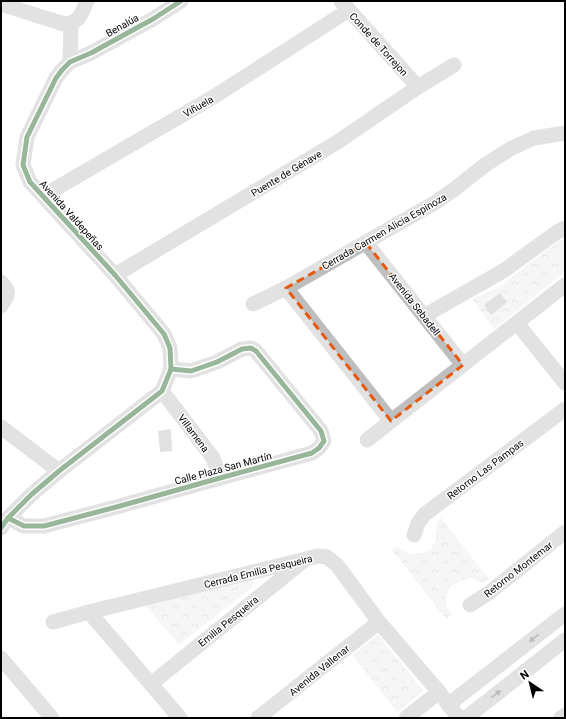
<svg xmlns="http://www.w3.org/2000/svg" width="566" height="719" font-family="Roboto,sans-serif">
<defs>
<pattern id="forest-crowns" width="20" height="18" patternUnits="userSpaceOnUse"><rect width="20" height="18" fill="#ebebeb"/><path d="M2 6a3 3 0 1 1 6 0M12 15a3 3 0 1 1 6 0" fill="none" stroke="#c8c8c8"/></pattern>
</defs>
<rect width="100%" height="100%" fill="#fff"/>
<!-- forest -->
<g fill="url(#forest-crowns)">
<polygon points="565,239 565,272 494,329 472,299 497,288 560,240"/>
<polygon points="440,517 489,579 483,583 471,578 460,581 450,587 446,596 446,605 452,615 446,619 392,550 397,546 407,553 413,554 422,553 430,550 436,540 437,525"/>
<polygon points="250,578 253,582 252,586 251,588 179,645 146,606 245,579"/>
<polygon points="378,634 423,691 397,712 352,655"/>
</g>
<!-- water -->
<g fill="#bdbdbd">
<polygon points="500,293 507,302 491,315 484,305"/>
<polygon points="171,429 172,451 160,452 158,431"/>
</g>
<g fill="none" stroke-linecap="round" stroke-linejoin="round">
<!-- minor -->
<g stroke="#bebebe" stroke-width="15">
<polyline points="341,1 418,87"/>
<path d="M1 4 64 24C80 23 81 14 87 1"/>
<polyline points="70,62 71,23"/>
<polyline points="43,196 215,96 349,10"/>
<polyline points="366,243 463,365"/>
<polyline points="115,275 336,143 418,87 454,65"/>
<path d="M1 282C11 292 8 295 1 306"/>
<polyline points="286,288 391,421"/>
<polyline points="253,304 286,288 436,202 456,188 485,165 510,149 534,138 565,133"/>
<polyline points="424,316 503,271 557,232 565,228"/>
<polyline points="517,323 565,383"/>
<polyline points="162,391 213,458 220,478"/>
<polyline points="1,427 59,471"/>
<polyline points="367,440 565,285"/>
<polyline points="8,518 24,526 44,526 120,506 220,478 312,453 319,448 324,441 321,431 256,351 251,348 242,349 217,362 191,371 171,369"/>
<polyline points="1,528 8,518 32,494 59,471 162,391 171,369 170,348 164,334 115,275 30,182 23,165 27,137 56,78 62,70 70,62 91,53 153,19 181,1"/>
<polyline points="414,535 418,523 425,514 565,409"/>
<polyline points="470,605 490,592 565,532"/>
<polyline points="89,612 180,718"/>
<polyline points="53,622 89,612 306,559 317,556 327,557 337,565 379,622 439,692 459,718"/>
<polyline points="1,658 52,718"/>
<polyline points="151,684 302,562"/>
<polyline points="448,705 565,614"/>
<polyline points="258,718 379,622"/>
<polyline points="406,718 439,692"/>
<polyline points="466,718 565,640"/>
<polyline points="561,718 565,715"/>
</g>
<!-- cycleway casing -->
<g stroke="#fff" stroke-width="8">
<g id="cycleway">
<polyline points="8,518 24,526 44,526 120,506 220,478 312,453 319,448 324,441 321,431 256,351 251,348 242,349 217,362 191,371 171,369"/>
<polyline points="1,528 8,518 32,494 59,471 162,391 171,369 170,348 164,334 115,275 30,182 23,165 27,137 56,78 62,70 70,62 91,53 153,19 181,1"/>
</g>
</g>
<!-- cycleway -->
<use href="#cycleway" stroke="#1b5e20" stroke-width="5"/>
</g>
<!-- one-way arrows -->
<defs><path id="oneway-solid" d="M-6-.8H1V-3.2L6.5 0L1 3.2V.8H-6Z"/></defs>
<g fill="#686868">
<use href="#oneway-solid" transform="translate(534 638) rotate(142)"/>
<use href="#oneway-solid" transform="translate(496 694) rotate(-38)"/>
</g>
<!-- marked area -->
<path d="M0 0H566V719H0ZM366 243 463 365 391 421 286 288Z" fill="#fff" fill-opacity=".55" fill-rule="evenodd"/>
<path fill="none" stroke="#e8590c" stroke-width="3" stroke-dasharray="8 5" stroke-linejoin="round" d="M366 243 463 365 391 421 286 288Z"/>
<g text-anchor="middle" stroke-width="3" stroke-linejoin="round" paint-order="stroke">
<!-- street labels -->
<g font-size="10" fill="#000" stroke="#fff">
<text transform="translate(122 25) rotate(-29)" y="4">Benalúa</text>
<text transform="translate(379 44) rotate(48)" y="4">Conde de Torrejon</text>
<text transform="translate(198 106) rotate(-30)" y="4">Viñuela</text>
<text transform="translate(286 173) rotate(-31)" y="4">Puente de Génave</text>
<text transform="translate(72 215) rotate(48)" y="4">Avenida Valdepeñas</text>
<text transform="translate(384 231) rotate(-30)" y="4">Cerrada Carmen Alicia Espinoza</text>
<text transform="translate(415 304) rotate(52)" y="4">Avenida Sebadell</text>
<text transform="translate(194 433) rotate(53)" y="4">Villamena</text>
<text transform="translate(223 468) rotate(-15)" y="4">Calle Plaza San Martín</text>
<text transform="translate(485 469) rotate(-37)" y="4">Retorno Las Pampas</text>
<text transform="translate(518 569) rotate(-38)" y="4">Retorno Montemar</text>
<text transform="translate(258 571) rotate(-14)" y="4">Cerrada Emilia Pesqueira</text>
<text transform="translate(228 621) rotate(-39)" y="4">Emilia Pesqueira</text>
<text transform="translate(319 670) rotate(-39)" y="4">Avenida Vallenar</text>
</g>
</g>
<!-- border -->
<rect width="566" height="719" fill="none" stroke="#000000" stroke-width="4"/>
<!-- north arrow -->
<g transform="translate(530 683) rotate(325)" stroke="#ffffff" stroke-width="3" paint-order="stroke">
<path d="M0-3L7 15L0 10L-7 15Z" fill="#000000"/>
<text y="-6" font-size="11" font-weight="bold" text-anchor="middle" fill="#000000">N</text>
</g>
</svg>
